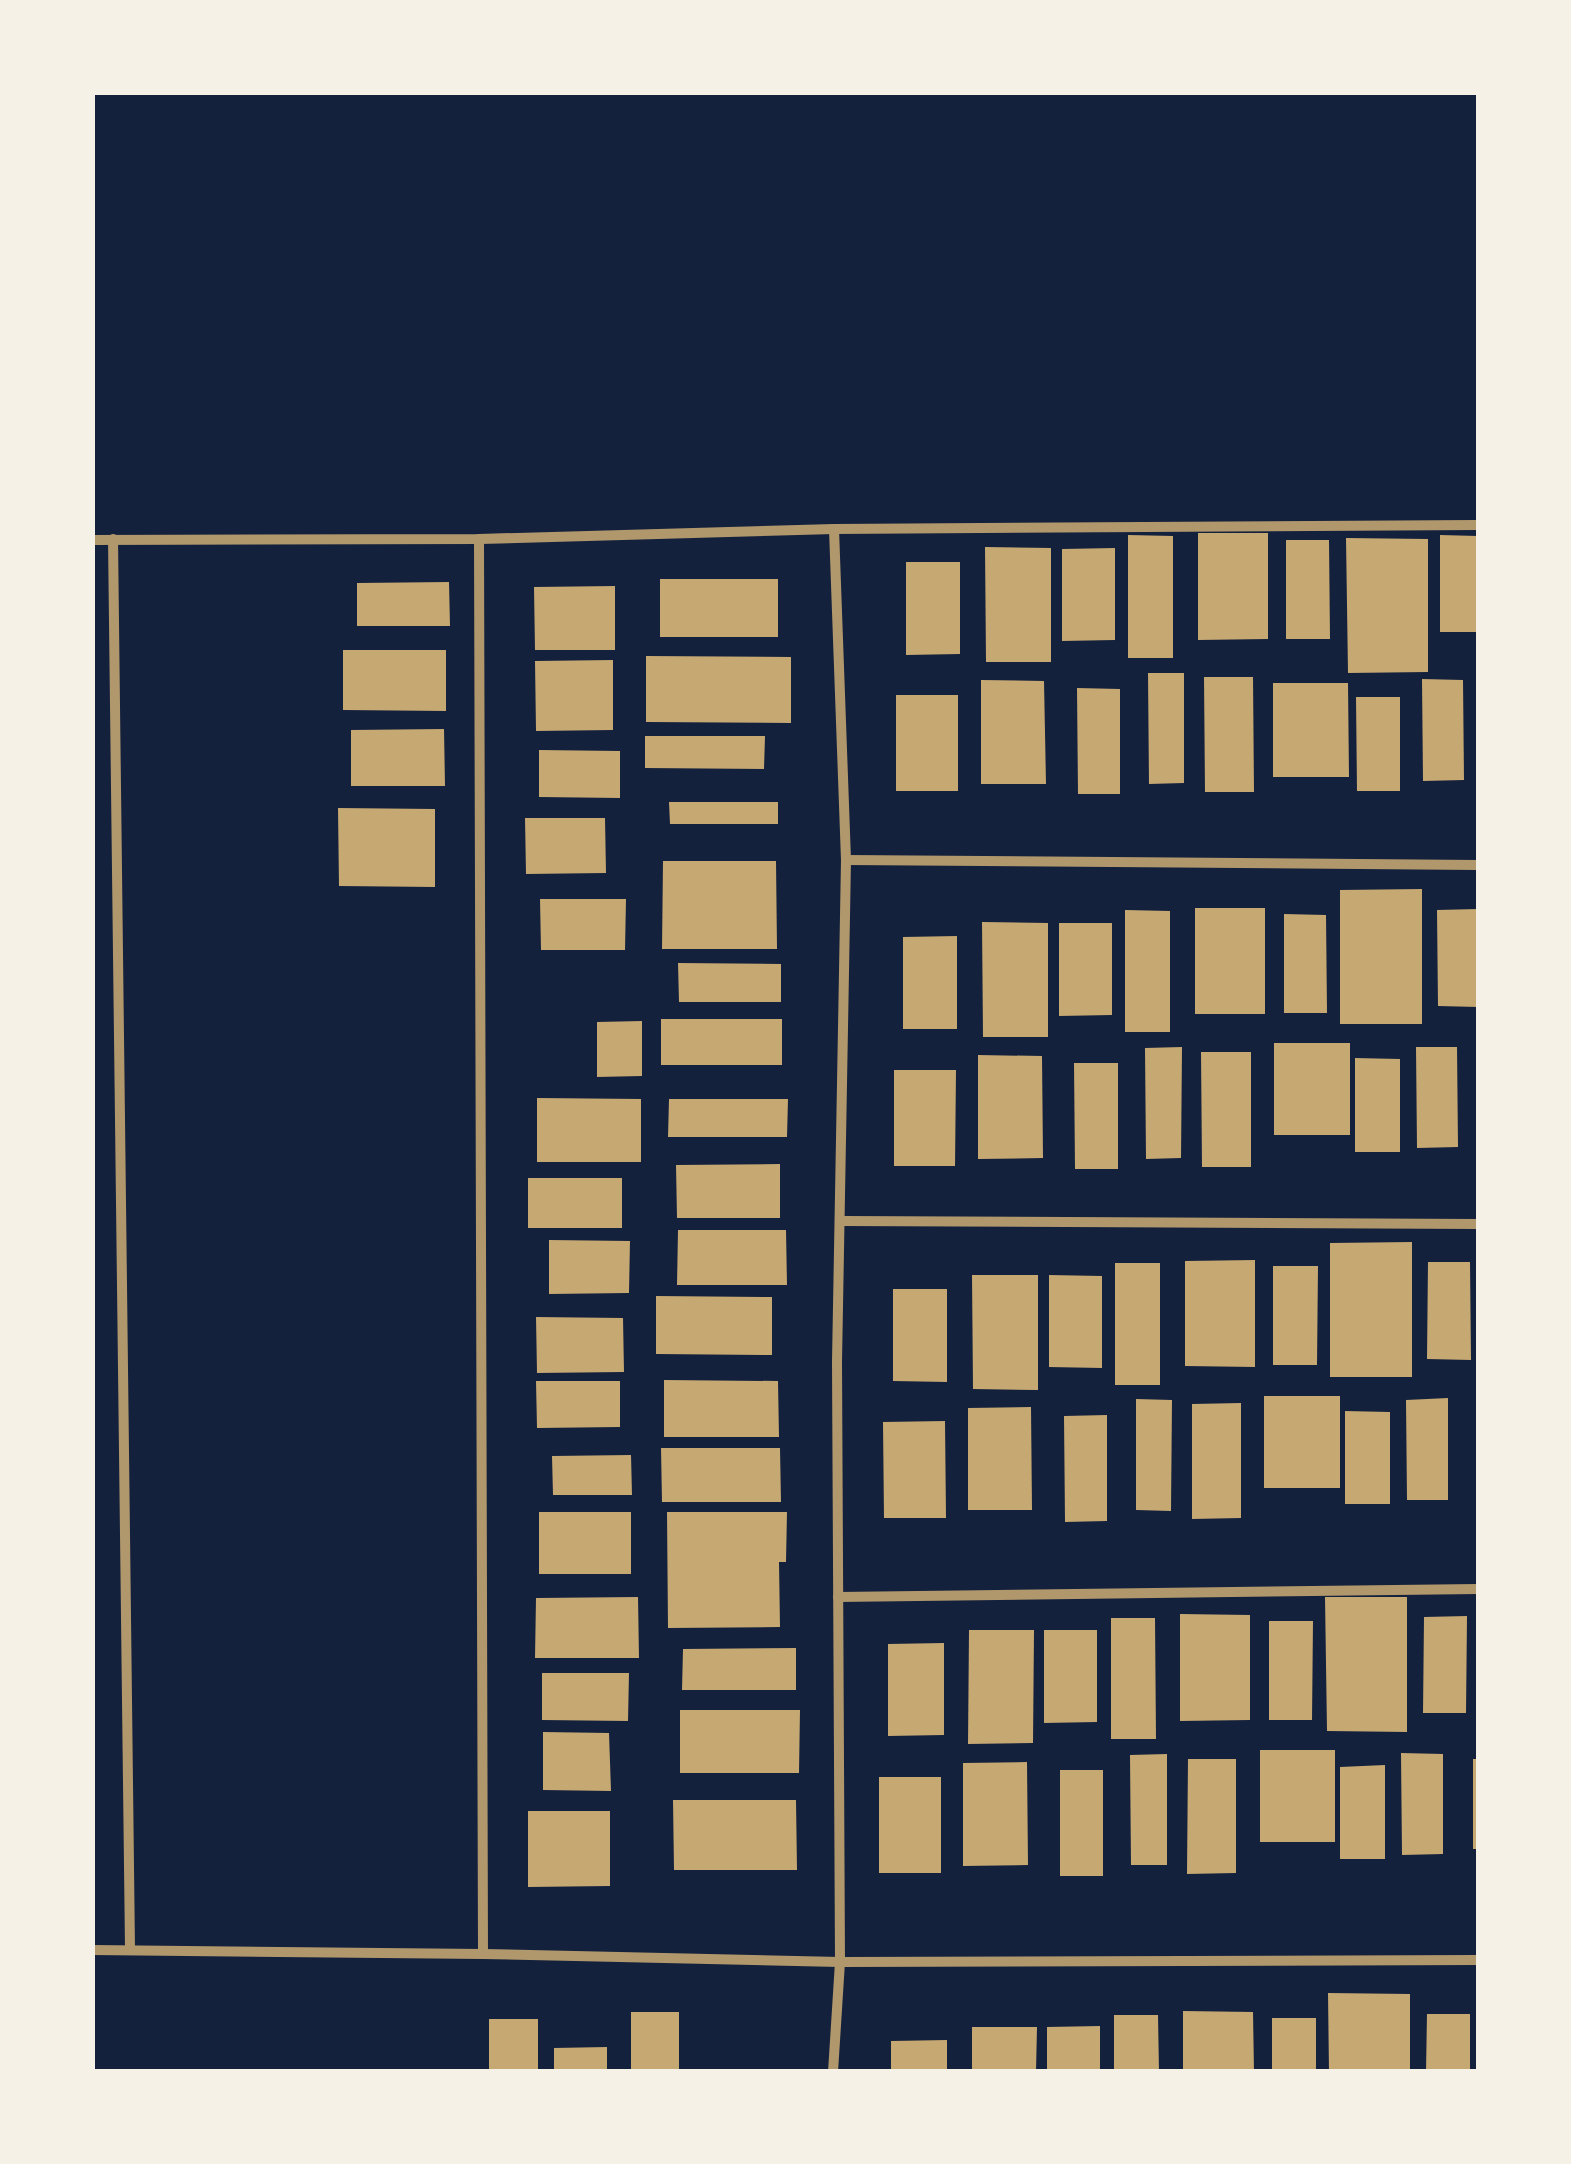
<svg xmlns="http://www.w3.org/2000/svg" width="1571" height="2164" font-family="'DM Sans',sans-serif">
<rect width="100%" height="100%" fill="#14213d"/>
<!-- building -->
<g fill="#c6a872">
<polygon points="1198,533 1268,533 1268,639 1198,640"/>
<polygon points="1128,535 1173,536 1173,658 1128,658"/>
<polygon points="1440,535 1478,536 1478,632 1440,632"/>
<polygon points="1346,538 1428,539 1428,672 1348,673"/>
<polygon points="1286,540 1329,540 1330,639 1286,639"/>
<polygon points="985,547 1051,548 1051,662 986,662"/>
<polygon points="1115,548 1115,640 1062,641 1062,549"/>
<polygon points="906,562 960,562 960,654 906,655"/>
<rect x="660" y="579" width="118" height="58"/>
<polygon points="449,582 450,626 357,626 357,583"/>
<polygon points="615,586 615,650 535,650 534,587"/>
<polygon points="343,650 446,650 446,711 343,710"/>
<polygon points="646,656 791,657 791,723 646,722"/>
<polygon points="613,660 613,730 536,731 535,661"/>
<polygon points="1148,673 1184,673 1184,783 1149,784"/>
<polygon points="1204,677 1253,677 1254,792 1205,792"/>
<polygon points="1422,679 1463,680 1464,780 1423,781"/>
<polygon points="981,680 1044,681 1046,784 981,784"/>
<polygon points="1273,683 1348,683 1349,777 1273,777"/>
<polygon points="1077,688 1120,689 1120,794 1078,794"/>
<rect x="896" y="695" width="62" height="96"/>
<polygon points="1356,697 1400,697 1400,791 1357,791"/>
<polygon points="444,729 445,786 351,786 351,730"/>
<polygon points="645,736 765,736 764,769 645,768"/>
<polygon points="539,750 620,751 620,798 539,797"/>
<polygon points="669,802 778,802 778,824 670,824"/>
<polygon points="338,808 435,809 435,887 339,886"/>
<polygon points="525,818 605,818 606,873 526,874"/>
<polygon points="663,861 776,861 777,949 662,949"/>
<polygon points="1422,889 1422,1024 1340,1024 1340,890"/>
<polygon points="540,899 626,899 625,950 541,950"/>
<rect x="1195" y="908" width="70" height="106"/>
<polygon points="1478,909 1478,1007 1438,1006 1437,910"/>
<polygon points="1125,910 1170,911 1170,1032 1125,1032"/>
<polygon points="1284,914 1326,915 1327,1013 1284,1013"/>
<polygon points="982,922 1048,923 1048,1037 983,1037"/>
<polygon points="1059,923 1112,923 1112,1015 1059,1016"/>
<polygon points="957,936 957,1029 903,1029 903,937"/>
<polygon points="678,963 781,964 781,1002 679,1002"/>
<rect x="661" y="1019" width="121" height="46"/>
<polygon points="642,1021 642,1076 597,1077 597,1022"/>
<rect x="1274" y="1043" width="76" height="92"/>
<polygon points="1182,1047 1181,1158 1146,1159 1145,1048"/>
<polygon points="1416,1047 1457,1047 1458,1147 1417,1148"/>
<polygon points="1201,1052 1251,1052 1251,1167 1202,1167"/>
<polygon points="978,1055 1042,1056 1043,1158 978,1159"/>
<polygon points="1355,1058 1400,1059 1400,1152 1355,1152"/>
<polygon points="1074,1063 1118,1063 1118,1169 1075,1169"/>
<polygon points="894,1070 956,1070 955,1166 894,1166"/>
<polygon points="537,1098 641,1099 641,1162 537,1162"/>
<polygon points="669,1099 788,1099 787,1137 668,1137"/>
<polygon points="780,1164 780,1218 677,1218 676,1165"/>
<rect x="528" y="1178" width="94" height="50"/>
<polygon points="678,1230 786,1230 787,1285 677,1285"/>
<polygon points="549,1240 630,1241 629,1293 549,1294"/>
<polygon points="1412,1242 1412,1377 1330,1377 1330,1243"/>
<polygon points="1255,1260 1255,1367 1185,1366 1185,1261"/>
<polygon points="1428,1262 1470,1262 1471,1360 1427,1359"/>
<rect x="1115" y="1263" width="45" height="122"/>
<polygon points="1273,1266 1318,1266 1317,1365 1273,1365"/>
<polygon points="972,1275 1038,1275 1038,1390 973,1389"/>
<polygon points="1049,1275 1102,1276 1102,1368 1049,1367"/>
<polygon points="893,1289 947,1289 947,1382 893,1381"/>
<polygon points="656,1296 772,1297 772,1355 656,1354"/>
<polygon points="536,1317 623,1318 624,1372 537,1373"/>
<polygon points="664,1380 778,1381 779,1437 664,1437"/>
<polygon points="536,1381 620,1381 620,1427 537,1428"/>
<rect x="1264" y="1396" width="76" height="92"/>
<polygon points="1448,1398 1448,1500 1407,1500 1406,1400"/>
<polygon points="1136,1399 1172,1400 1171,1511 1136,1510"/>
<polygon points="1241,1403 1241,1518 1192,1519 1192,1404"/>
<polygon points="1031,1407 1032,1510 968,1510 968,1408"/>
<polygon points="1345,1411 1390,1412 1390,1504 1345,1504"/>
<polygon points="1107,1415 1107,1521 1065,1522 1064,1416"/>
<polygon points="945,1421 946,1518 884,1518 883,1422"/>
<polygon points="661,1448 780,1448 781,1502 662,1502"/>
<polygon points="631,1455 632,1495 553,1495 552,1456"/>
<rect x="539" y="1512" width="92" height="62"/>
<polygon points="667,1512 787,1512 786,1562 779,1562 780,1627 668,1628"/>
<polygon points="638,1597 639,1658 535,1658 536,1598"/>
<polygon points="1325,1597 1407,1597 1407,1732 1327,1731"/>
<polygon points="1180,1614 1250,1615 1250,1720 1180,1721"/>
<polygon points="1467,1616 1466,1713 1423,1713 1424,1617"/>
<polygon points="1111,1618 1155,1618 1156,1739 1111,1739"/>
<polygon points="1269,1621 1313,1621 1312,1720 1269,1720"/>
<polygon points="969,1630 1034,1630 1033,1743 968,1744"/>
<polygon points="1044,1630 1097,1630 1097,1722 1044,1723"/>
<polygon points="944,1643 944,1735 888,1736 888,1644"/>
<polygon points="796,1648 796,1690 682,1690 683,1649"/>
<polygon points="542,1673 629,1673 628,1721 542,1720"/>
<polygon points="680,1710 800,1710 799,1773 680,1773"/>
<polygon points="543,1732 609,1733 611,1791 543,1790"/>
<rect x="1260" y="1750" width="75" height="92"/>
<polygon points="1401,1753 1443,1754 1443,1854 1402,1855"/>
<polygon points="1167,1754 1167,1865 1131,1865 1130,1755"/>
<polygon points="1188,1759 1236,1759 1236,1873 1187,1874"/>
<rect x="1473" y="1759" width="5" height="90"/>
<polygon points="1027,1762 1028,1865 963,1866 963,1763"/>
<polygon points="1385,1765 1385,1859 1340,1859 1340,1767"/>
<rect x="1060" y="1770" width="43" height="106"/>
<rect x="879" y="1777" width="62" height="96"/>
<polygon points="673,1800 796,1800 797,1870 674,1870"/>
<polygon points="528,1811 610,1811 610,1886 528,1887"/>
<polygon points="1328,1993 1410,1994 1410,2072 1329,2072"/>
<polygon points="1183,2011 1253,2012 1254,2072 1183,2072"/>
<rect x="631" y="2012" width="48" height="60"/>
<polygon points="1427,2014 1470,2014 1470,2072 1426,2072"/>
<polygon points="1114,2015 1158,2015 1159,2072 1114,2072"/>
<rect x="1272" y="2018" width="44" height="54"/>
<rect x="489" y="2019" width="49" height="53"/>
<polygon points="1100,2026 1100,2072 1047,2072 1047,2027"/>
<polygon points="972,2027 1037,2027 1036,2072 972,2072"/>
<polygon points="947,2040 947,2072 891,2072 891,2041"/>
<polygon points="607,2047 607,2072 554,2072 554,2048"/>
</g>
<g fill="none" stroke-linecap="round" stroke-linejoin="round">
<!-- minor -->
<g stroke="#b1986c" stroke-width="10">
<polyline points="113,539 130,1949"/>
<polyline points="479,539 483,1954"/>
<polyline points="92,540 479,539 834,529 1478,525"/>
<polyline points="846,860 1478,865"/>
<polyline points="842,1221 1478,1224"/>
<polyline points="838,1597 1478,1589"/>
<polyline points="92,1950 483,1954 840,1962 1478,1960"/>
<polyline points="833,2072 840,1962 837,1362 846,860 834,529"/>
</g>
</g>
<!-- border -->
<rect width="1571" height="2164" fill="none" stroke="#f6f1e7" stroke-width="190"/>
</svg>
